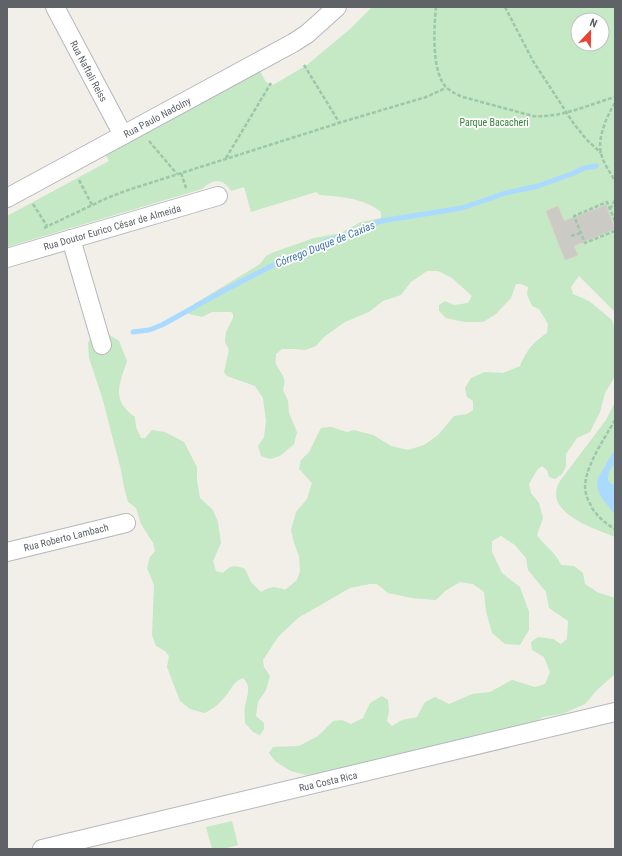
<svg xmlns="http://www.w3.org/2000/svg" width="622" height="856" font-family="'Roboto Condensed',sans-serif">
<rect width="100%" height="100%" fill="#f1efe8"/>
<!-- green -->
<g fill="#c5e8c5" fill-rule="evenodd">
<path d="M372 7H615V312L579 276 571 287 573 294 589 301 612 320 615 329V376L605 393 600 412 590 432 577 438 566 454V466L562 474 555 479 549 477 547 470 542 466 537 470 529 484 531 493 539 503 543 518 537 535C544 546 556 552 561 565L574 566 583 573 585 584 597 592 615 598V674L598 689 585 704 562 714 543 717 532 724 497 731 348 769 306 775 291 771 276 762 269 753 273 747 299 746 318 736 333 721 342 720 351 724 363 718 370 703 382 696 388 700 389 711 387 721 392 726 402 720 417 717 425 702 435 697 449 704 472 694 490 692 512 680 535 687 545 684 550 672 544 657 532 650 531 642 538 637 553 639 561 644 567 639 568 621 549 608 546 592 528 570 526 558 515 545 501 536 492 541V552L502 573 520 587 529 612V630L520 645 505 644 492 633 486 611 484 592 473 584 460 582 445 591 436 600 412 598 388 593 377 584H370L350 588 298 618 278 637 263 660 264 667 270 676 266 690 258 702 256 716 264 723V729L260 735 253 732 245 723C245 718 244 712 245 706 247 696 252 686 243 678 234 681 232 688 227 694 220 703 214 709 204 713L190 709 180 701 167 667 169 656 165 651 156 646 152 635 154 585 147 568 150 557 155 551 153 543 141 524 136 508 128 502 124 487 121 470 102 397 89 358 88 343 93 333 103 331 119 341 127 361C119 385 111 400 135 417L136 427 141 438H145L152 430 165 432 184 442 197 467V480L200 498 213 510 218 522 221 543 213 561 216 571 223 573C231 565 235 565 245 569L251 582 261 592C270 586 275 586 285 590L297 580 300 571 299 556 294 543 291 530 296 512 307 499 312 483 299 469 301 460 309 452 321 428 331 427 347 432 354 430 373 435 391 446 408 450 424 445 438 435 454 416 467 414 473 410V401L467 397 465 388 471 378 485 372 503 373 520 366C527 350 532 343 547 333L548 324 539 309 532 306 527 294 528 287 521 284H516L511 298 496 314 483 322H464L446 318 439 311V305L445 301 454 305 468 303 472 296 452 278 438 271H427L411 282 401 295 383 301 369 312 345 322 324 337 316 346 305 350 294 349H282L276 354C276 357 275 362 276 364 281 376 287 374 283 390L288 401 289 413 297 432 294 444 280 456 270 459 261 456 258 446 264 437 266 421 263 398 255 386 227 376 224 372 229 350 225 342 226 332 233 318V314L231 312H212L202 317 189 314 188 310 194 304 260 264 266 256 274 252 314 238 341 233 361 222 381 218V212C364 198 342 197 320 195L316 192 251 212 244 187 231 191C222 177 213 179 202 189L7 247V216L109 161 103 150 258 68 266 82 273 85 307 65 350 29ZM578 20H602V44H578Z"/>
<path d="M615 402V537C595 529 541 512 560 481L606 420Z"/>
<polygon points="232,821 238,845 223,849 212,849 206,827"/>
</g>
<!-- water -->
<path fill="#aadaff" d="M615 449V464C610 468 608 473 608 480L611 484 615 485V514C606 503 594 493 598 478Z"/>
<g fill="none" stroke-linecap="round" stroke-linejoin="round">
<!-- stream -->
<polyline stroke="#aadaff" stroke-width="5" points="133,332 149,330 162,325 225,290 279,262 319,246 326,241 351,234 359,229 381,221 462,208 506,193 538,186 574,173 584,168 596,166"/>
</g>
<!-- building -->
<polygon fill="#cccac5" stroke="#d6d1c6" points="606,205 615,229 574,246 578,255 565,260 546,211 558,206 564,221"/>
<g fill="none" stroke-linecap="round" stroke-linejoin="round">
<!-- minor casing -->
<g stroke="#b5b8bc" stroke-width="20">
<g id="minor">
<polyline points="55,7 123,135"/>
<polyline points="7,198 293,43 307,34 337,7"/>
<polyline points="71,239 102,345"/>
<polyline points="7,258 218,196"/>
<polyline points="7,552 126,523"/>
<polyline points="42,849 615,712"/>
</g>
</g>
<!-- path -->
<g stroke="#9cc7a9" stroke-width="2.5" stroke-dasharray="4 2" stroke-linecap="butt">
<path d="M436 7C434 27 431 73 447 88 452 92 457 95 463 97L533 116C561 118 588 105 615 97"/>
<polyline points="505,7 533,61 574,124 586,139 601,153"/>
<polyline points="304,65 339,122"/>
<path d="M615 103C607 115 597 139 601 153 603 163 610 172 615 181"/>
<polyline points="149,141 177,174"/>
<polyline points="226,158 271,83"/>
<polyline points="181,173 186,188"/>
<polyline points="79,180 92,205"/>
<polyline points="33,204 47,226"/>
<polyline points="610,209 615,200"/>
<polyline points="615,221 607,202 574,216 585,243 615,231"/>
<polyline points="44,228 107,198 128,190 342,122 426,97 446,88"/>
<polyline points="571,236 581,233"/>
<path d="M615 420C605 438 580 473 586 494 587 499 590 503 592 508 598 517 606 524 615 529"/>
</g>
<!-- minor -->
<use href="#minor" stroke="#fff" stroke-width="18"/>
</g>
<g text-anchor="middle" stroke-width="3.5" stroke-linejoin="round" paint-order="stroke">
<!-- street labels -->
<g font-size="10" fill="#5f6368" stroke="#fff">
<text transform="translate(89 71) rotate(62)" y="4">Rua Naftali Reiss</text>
<text transform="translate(157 117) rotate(-28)" y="4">Rua Paulo Nadolny</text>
<text transform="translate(112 227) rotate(-16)" y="4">Rua Doutor Eurico César de Almeida</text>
<text transform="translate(66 537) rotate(-14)" y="4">Rua Roberto Lambach</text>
<text transform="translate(328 781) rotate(-13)" y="4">Rua Costa Rica</text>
</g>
<!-- park labels -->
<g font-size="10" fill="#348238" stroke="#fff">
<text x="494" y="126">Parque Bacacheri</text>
</g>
<!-- water labels -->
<g font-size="11" font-style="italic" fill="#4174aa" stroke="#fff">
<text transform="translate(325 244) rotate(-22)" y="4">Córrego Duque de Caxias</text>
</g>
</g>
<!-- border -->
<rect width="622" height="856" fill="none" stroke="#5f6368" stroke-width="16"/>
<!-- north arrow -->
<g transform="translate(590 32) rotate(22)"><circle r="19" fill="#ffffff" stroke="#bfc1c3"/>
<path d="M0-3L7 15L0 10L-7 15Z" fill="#ea4335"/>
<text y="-6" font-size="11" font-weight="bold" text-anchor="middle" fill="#5f6368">N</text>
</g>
</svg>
